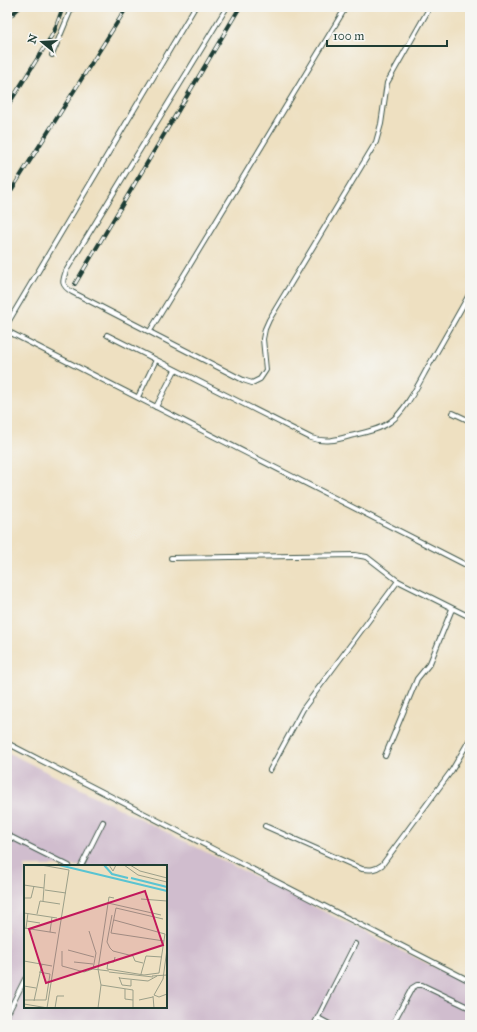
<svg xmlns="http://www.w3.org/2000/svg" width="477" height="1032" font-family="'IM FELL Great Primer',serif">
<rect width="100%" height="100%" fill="#f6f6f2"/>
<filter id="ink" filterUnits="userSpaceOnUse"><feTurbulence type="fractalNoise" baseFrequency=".025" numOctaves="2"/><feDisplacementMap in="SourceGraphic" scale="8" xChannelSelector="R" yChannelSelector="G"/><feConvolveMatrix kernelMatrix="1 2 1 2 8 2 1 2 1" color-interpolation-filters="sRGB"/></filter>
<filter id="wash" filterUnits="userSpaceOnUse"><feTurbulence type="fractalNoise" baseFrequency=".012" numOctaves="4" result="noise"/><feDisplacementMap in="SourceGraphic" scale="16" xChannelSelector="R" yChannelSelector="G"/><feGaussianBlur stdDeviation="0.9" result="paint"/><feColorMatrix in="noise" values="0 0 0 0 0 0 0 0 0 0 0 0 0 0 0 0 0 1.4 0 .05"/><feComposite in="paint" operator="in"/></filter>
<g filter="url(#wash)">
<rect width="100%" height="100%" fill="#eee0c1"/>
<!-- industrial -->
<path fill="#d0bdce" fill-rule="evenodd" d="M7 752 470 985V1025H7ZM25 866H166V1007H25Z"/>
</g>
<g filter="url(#ink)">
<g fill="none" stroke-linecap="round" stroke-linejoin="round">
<!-- service casing -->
<g stroke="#3e5549" stroke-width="6">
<g id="service">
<path d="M227 7 66 271C62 282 61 285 72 292L243 380 252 383 260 379 266 370 263 339 265 329 269 320 376 142 381 124 387 83 430 7"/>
<polyline points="52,55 72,7"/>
<polyline points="7,324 195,7"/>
<polyline points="7,331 470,567"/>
<polyline points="150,331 346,7"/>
<path d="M107 335 311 438C325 443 336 440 350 436 363 433 379 430 390 422 405 412 419 383 428 367 442 343 456 318 470 293"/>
<polyline points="138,397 156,360"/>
<polyline points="156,407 175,370"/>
<polyline points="453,413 470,421"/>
<polyline points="470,477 470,483"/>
<polyline points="171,558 355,555 367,557 398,581 470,617"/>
<polyline points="7,743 470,981"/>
<polyline points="385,756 417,679 430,663 452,609"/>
<polyline points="270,770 303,709 398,581"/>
<path d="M265 826 362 869C371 870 375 870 382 865L452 770 470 739"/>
<polyline points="7,835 69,866"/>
<polyline points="81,866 103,822"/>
<polyline points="7,1015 25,979"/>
<polyline points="318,1018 331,1025"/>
<polyline points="314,1025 355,944"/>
<polyline points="392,1025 412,988 417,985 422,985 470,1008"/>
</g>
</g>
<!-- service -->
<use href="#service" stroke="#fff" stroke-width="4"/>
<!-- rail casing -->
<g stroke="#1f3d34" stroke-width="4">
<g id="rail">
<polyline points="7,19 20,7"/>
<polyline points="7,107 54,32 63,7"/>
<polyline points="7,197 127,7"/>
<polyline points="75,284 240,7"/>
</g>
</g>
<!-- rail -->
<use href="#rail" stroke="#f6f6f2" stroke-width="2.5" stroke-dasharray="8" stroke-linecap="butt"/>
</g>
</g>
<!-- overview -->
<g transform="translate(24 865)">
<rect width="143" height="143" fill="#eee0c1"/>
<path fill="none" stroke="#59c4d2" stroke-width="2" d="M35 0 143 26M80 0 88 9 104 13M107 13 143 22"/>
<path fill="none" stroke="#9b9f89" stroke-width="1" d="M17 0 45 5 23 143M85 0 89 6 92 0M100 0 114 10 143 17M106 0 116 6 143 13M0 20 20 23M21 25 42 28M0 33H7L10 21M117 34 143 36M19 36 21 9M84 38 137 50M0 48 33 53M13 49 16 36 36 39M88 50 83 77 86 83 89 86 109 91 111 96 119 98M139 54 92 43 87 68 140 76M90 55 141 69 135 108 120 110 83 104 84 97H90L91 92M3 56 16 58M0 63 32 68M2 63 4 48M65 66 72 88 69 104M26 67 28 52M143 84 139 114 130 130 135 132 143 129M44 85 70 92M38 86V101L60 107 69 104 85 106M0 96 28 101M50 97 69 99M85 107 129 112M117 109 122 91 138 92M128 111 143 110M95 112 98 120 107 121V115M95 113 124 116 133 111M77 120 109 125V143M0 121 12 123M101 124V134L109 135M129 131 130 143M0 135H22L26 109 15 107M115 135 129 132M10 136 18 99M0 139 24 143M31 143 33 131H40M74 143 77 120 74 104 85 32 90 33"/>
<path fill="#c2185b" fill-opacity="0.15" stroke="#c2185b" stroke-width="2" d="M121 26 139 80 22 118 5 64Z"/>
<rect width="143" height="143" fill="none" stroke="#1f3d34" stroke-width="2"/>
</g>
<!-- margin -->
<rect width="477" height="1032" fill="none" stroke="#f6f6f2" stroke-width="24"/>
<!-- north arrow -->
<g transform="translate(42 42) rotate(288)" stroke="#f6f6f2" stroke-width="3" paint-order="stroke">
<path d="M0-3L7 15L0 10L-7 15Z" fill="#1f3d34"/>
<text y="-6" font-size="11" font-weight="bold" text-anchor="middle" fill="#1f3d34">N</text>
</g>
<!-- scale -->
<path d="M327 40v6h120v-6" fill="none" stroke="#1f3d34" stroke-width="2"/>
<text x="333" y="40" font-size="12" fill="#1f3d34" stroke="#f6f6f2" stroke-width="3" paint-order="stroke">100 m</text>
</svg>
